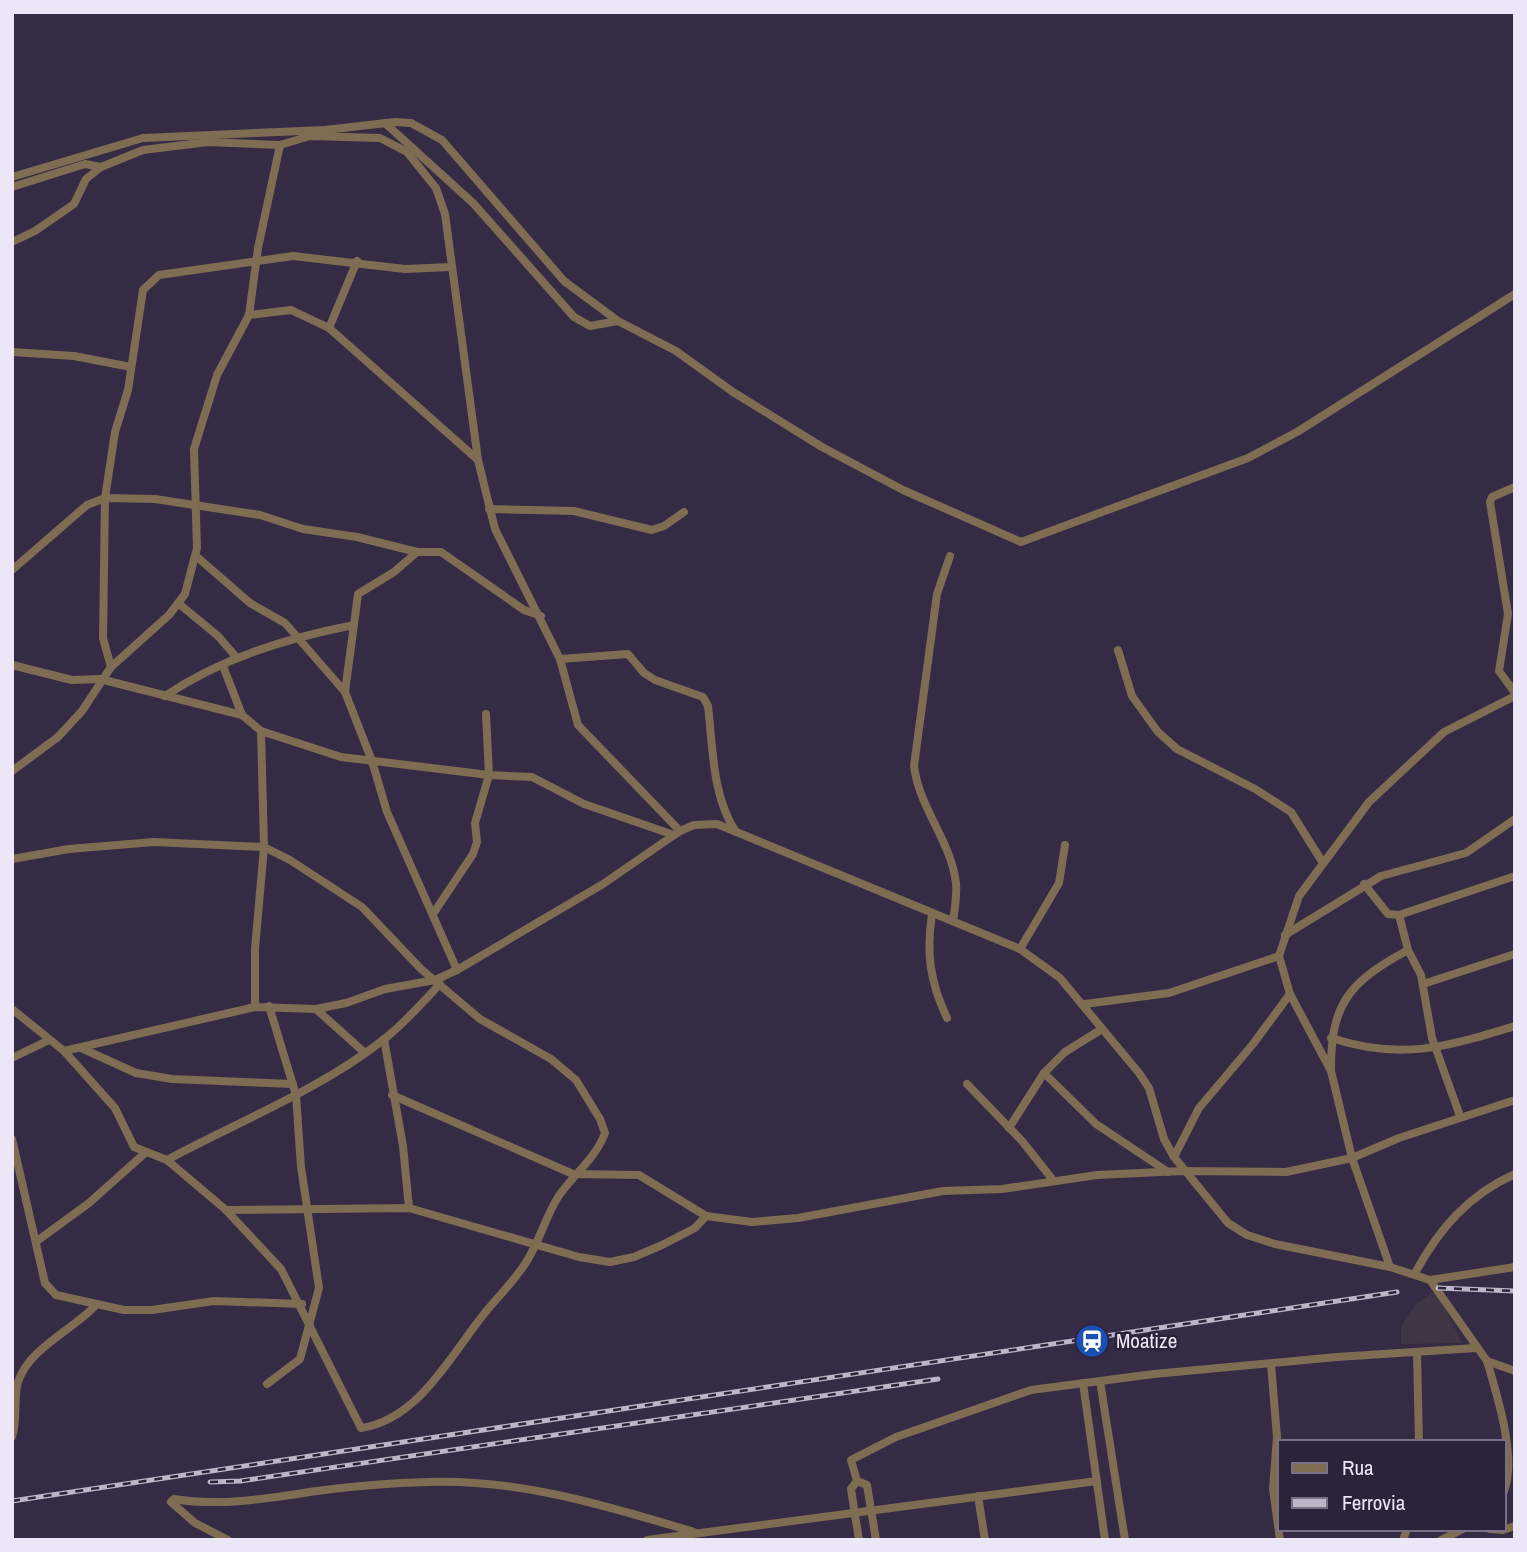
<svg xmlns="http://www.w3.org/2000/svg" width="1527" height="1552" font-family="'Archivo Narrow',sans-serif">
<rect width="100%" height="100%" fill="#362b45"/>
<!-- commercial -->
<polygon fill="#3f3544" points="1436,1290 1462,1343 1401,1344 1401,1327 1415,1305"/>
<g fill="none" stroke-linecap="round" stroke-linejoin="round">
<!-- minor -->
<g stroke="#7e6c53" stroke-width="8">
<polyline points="385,123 473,203 574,317 590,326 618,321"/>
<polyline points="12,177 143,138 325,130 395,122 411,123 442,140 564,281 618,321 676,351 733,392 822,447 903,490 1021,542 1248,458 1297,432 1515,294"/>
<polyline points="12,187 85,164 101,167"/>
<polyline points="12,242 35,231 74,204 86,179 101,167 143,150 208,142 280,145 310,136 380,138 407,152 436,188 445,214 478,460 495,529 560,659 578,725 680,831"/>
<polyline points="249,315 291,310 329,328 478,460"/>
<polyline points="329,328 357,261"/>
<polyline points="12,352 74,356 131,367"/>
<polyline points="1515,487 1492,497 1490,502 1508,614 1499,671 1515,693"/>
<polyline points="489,509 574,511 652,530 664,526 684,512"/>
<polyline points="196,556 250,603 285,623 345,692 372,761 387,812 457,970"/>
<path d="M950 556 937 594 914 766C919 808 951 841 956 883 957 896 955 909 953 921"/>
<polyline points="12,570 87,505 105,498 155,499 260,515 303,529 357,537 417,552 441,552 524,610 541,616"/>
<polyline points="178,603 218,636 237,658"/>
<polyline points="1118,650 1132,696 1158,732 1177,749 1255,789 1291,812 1323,863"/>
<path d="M560 659 628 654 644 673 655 680 703 697 708 706C713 747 712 797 736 832"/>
<polyline points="12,665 72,680 100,679 242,715"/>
<polyline points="223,666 242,715 261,731 341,757 489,775 532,777 584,804 674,835"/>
<polyline points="111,667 103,638 105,498 115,432 128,390 143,290 159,275 293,256 405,269 451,267"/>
<polyline points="345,692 358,594 394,572 417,552"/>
<path d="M165 696C222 658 287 638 354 625"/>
<polyline points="12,771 58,737 82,711 111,667 169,615 185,594 197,548 194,449 217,375 249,315 258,248 280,145"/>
<path d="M12 859 69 849 154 842 264 847 290 860 362 907 421 969 480 1019 551 1059 576 1080 600 1119 605 1133C596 1158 573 1175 558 1197 545 1218 539 1243 525 1264 513 1282 497 1298 484 1314 450 1356 419 1419 361 1428L281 1269 226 1210 167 1160 134 1147 115 1108 64 1051"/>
<polyline points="1364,884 1388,914 1399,915 1408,950 1421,975 1432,1038 1460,1116"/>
<polyline points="433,914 473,854 477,842 475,823 489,775 486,714"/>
<path d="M932 914C926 953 930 982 947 1018"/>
<polyline points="1399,915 1515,876"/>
<polyline points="1285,935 1381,876 1466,853 1515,819"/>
<polyline points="1020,949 1059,883 1065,845"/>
<polyline points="1423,984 1515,954"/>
<polyline points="1085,1004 1169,993 1279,956"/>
<polyline points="255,1007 255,949 264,847 261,731"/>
<polyline points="12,1009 64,1051 255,1007 316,1009 346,1003 385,989 435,980 457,970 603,884 680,831 694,825 717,824 1020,949 1060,978 1139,1073 1149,1088 1164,1139 1174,1157 1228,1223 1247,1235 1275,1244 1390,1267 1430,1280 1487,1361 1515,1371"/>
<polyline points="316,1009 365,1053"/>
<path d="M1331 1038C1402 1061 1446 1047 1515 1026"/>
<polyline points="384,1039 403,1146 409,1208"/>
<polyline points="81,1048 136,1073 172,1079 293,1084"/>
<polyline points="12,1058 49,1040"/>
<path d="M1331 1068C1331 1002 1351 981 1408 950"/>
<polyline points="1044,1073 1096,1124 1168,1172"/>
<polyline points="967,1084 1022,1141 1053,1180"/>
<polyline points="392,1095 573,1174 639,1175 706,1216 752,1222 798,1218 943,1191 1002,1189 1097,1175 1182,1171 1286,1172 1352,1158 1399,1138 1515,1100"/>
<polyline points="1009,1128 1044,1073 1065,1052 1102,1029"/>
<polyline points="12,1139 45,1283 56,1295 124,1310 152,1310 214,1301 302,1304"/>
<polyline points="1174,1157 1199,1108 1253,1044 1290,994"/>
<path d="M167 1160C239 1121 318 1091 383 1040 404 1024 422 1003 440 984"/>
<polyline points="226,1210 409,1208 579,1257 610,1262 634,1257 662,1245 695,1228 706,1216"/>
<polyline points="37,1241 89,1203 145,1153"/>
<polyline points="1390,1267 1352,1158 1331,1071 1290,994 1279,956 1299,896 1369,802 1444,732 1515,696"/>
<path d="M1415 1273C1439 1229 1468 1195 1515 1174"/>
<polyline points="1430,1280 1515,1267"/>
<polyline points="1417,1352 1419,1442"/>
<path d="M1487 1361C1497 1395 1517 1457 1504 1491"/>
<polyline points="1271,1364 1277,1437 1273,1489 1280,1540"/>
<polyline points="1100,1381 1125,1540"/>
<polyline points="1083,1383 1105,1540"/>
<polyline points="267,1384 300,1359 319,1288 301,1167 296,1095 269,1006"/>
<path d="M12 1437C18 1419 13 1399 18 1382 29 1348 73 1330 96 1305"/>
<polyline points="857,1481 851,1460 896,1437 1031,1390 1154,1374 1337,1357 1476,1348"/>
<polyline points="978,1496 985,1540"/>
<path d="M171 1502 174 1499C221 1507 270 1498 317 1491 354 1486 391 1483 429 1482 521 1479 607 1506 694 1532"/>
<polyline points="171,1502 195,1523 228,1540"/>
<polyline points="1490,1529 1503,1530 1515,1526"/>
<polyline points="647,1540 1097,1481"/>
<polyline points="859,1540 851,1489 857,1481 867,1485 876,1540"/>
<polyline points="1403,1540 1407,1529"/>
<polyline points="1441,1540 1463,1529"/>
</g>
<!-- rail casing -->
<g stroke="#bdb6c9" stroke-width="5">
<g id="rail">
<polyline points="1438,1288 1515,1291"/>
<polyline points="210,1482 240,1481 938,1379"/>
<polyline points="12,1501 1397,1292"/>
</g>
</g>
<!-- rail -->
<use href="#rail" stroke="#2c223a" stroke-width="2.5" stroke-dasharray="8" stroke-linecap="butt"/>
</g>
<!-- icons -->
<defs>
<g id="station-disc" transform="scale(1.75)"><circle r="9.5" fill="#1a4fb4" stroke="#2c223a"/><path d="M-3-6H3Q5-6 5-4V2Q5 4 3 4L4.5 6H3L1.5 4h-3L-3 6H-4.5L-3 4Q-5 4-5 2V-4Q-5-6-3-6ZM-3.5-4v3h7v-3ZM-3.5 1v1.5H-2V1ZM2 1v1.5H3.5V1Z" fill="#fff"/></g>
</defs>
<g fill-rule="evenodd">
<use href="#station-disc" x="1092" y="1341"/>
</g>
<g text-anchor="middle" stroke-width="5" stroke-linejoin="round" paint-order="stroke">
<!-- poi labels -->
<g font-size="21" fill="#ece6f6" stroke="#2c223a" text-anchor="start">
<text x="1116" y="1348">Moatize</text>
</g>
</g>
<!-- border -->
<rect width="1527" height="1552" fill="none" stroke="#ece6f6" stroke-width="28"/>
<!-- legend -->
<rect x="1278" y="1440" width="228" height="91" fill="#2c223a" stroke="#797085" stroke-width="2"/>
<rect x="1292" y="1463" width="35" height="10" fill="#7e6c53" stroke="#797085" stroke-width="2"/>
<text x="1342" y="1475" font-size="21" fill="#ece6f6">Rua</text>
<rect x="1292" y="1498" width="35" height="10" fill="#bdb6c9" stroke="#797085" stroke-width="2"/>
<text x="1342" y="1510" font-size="21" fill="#ece6f6">Ferrovia</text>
</svg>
